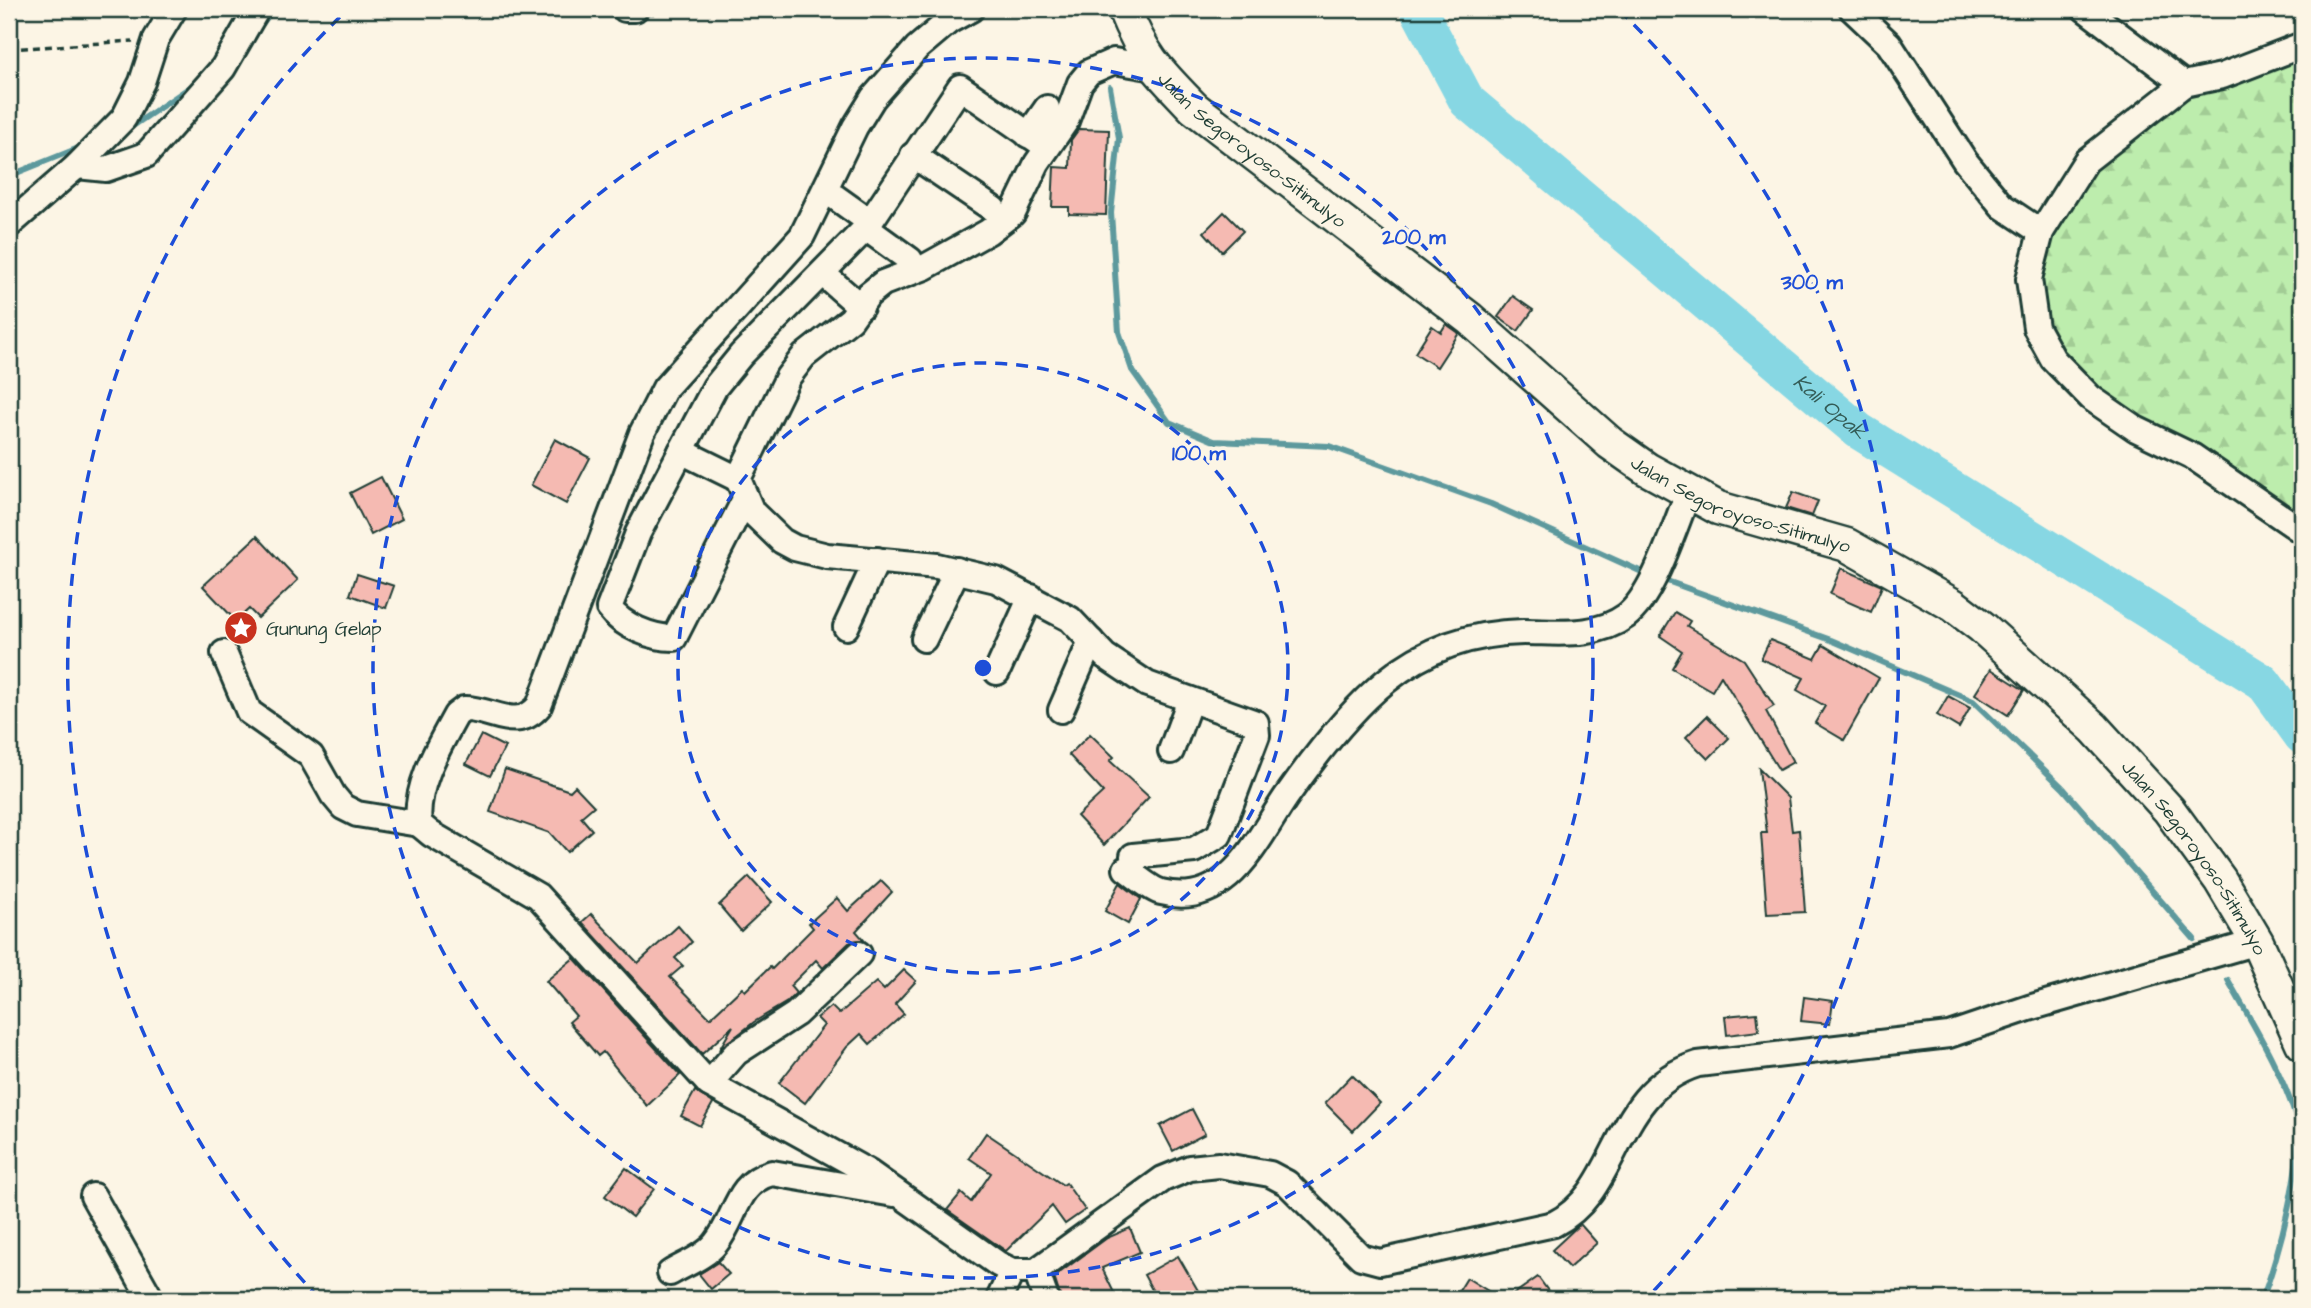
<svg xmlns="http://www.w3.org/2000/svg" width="2311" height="1308" font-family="'Architects Daughter',sans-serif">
<defs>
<pattern id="forest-firs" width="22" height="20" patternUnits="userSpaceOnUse" patternTransform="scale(1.75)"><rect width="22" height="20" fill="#bdedad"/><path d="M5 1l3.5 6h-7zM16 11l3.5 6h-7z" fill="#a2cc95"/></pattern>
</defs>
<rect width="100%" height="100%" fill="#fcf5e5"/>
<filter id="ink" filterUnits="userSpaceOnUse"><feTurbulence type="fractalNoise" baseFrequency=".0143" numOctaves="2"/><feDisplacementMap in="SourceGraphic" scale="14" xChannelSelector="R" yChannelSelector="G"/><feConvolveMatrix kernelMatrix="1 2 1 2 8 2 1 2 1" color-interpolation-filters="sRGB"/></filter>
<g filter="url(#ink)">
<!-- forest -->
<polygon fill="url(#forest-firs)" stroke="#6e9570" stroke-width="2" points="2302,47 2302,529 2136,428 2037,327 2042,232 2087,162 2185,86"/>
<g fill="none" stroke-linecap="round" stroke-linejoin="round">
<!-- stream -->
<g stroke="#5d999d" stroke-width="6">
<polyline points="581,9 621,15"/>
<polyline points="639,15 671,9"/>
<polyline points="262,24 273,9"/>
<polyline points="1110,87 1119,138 1111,213 1119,332 1132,370 1169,422 1214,441 1329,446 1491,504 1642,572"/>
<polyline points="124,132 199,81"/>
<polyline points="9,176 81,147"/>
<polyline points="1667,581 1831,640 1973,701 2063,788 2194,939"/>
<path d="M2228 980C2252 1023 2280 1067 2295 1115 2307 1152 2277 1262 2262 1299"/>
</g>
<!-- river -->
<path stroke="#87d7e3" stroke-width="37" id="s1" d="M1418 9 1467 101 1859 431 2263 682 2302 736"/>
</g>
<!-- building -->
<g fill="#f5bab2" stroke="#1f3d34" stroke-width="2">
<polygon points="1079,129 1109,130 1106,215 1069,214 1069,207 1052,207 1054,167 1070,168 1071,140"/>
<polygon points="1224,212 1243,231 1222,252 1204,232"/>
<polygon points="1513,296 1533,310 1518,331 1498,317"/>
<polygon points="1446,324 1459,333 1437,367 1415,353 1432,326 1441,332"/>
<polygon points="555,439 590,458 566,504 531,485"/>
<polygon points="381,477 402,519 371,535 350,493"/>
<polygon points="1793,492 1818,501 1812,516 1786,508"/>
<polygon points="257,536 298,580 258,618 249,609 236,621 203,586"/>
<polygon points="1841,568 1882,586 1871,612 1830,594"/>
<polygon points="357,574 394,586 386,608 350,595"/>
<polygon points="1675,612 1690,621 1687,626 1744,660 1774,706 1766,711 1793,762 1779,770 1721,676 1712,691 1672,668 1682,651 1660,636"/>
<polygon points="1770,640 1815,659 1823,645 1879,678 1844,740 1815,723 1825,706 1797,690 1804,678 1761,659"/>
<polygon points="1991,669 2024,690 2008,715 1975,694"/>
<polygon points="1948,696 1970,708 1959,728 1937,715"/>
<polygon points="1707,716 1729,738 1708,759 1686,737"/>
<polygon points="1090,734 1114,757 1110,761 1149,797 1104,845 1077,816 1103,792 1069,755"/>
<polygon points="481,735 505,747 490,776 466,764"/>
<polygon points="505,769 570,791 575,786 594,806 581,817 592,830 567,852 550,833 490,812"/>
<polygon points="1759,769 1788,798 1792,831 1799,830 1805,912 1767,914 1761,833 1767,833"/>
<polygon points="749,877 772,902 741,931 719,905"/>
<polygon points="881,881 892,892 856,931 864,940 849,943 823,968 816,960 790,986 796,993 787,1002 754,1022 719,1050 733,1026 702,1054 582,922 591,914 638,963 678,926 692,942 675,958 683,966 670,977 710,1018 742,988 745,991 770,967 772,969 813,928 809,923 837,898 848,911"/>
<polygon points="1120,883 1141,899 1128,924 1105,911"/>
<polygon points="574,958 680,1075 647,1106 603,1052 598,1056 569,1022 576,1016 546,981"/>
<polygon points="904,970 916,981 895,1004 904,1014 870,1044 861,1034 847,1047 805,1103 779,1083 824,1025 817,1018 831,1006 839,1014 876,982 884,990"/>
<polygon points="1804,997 1833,1001 1830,1024 1801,1021"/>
<polygon points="1757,1013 1759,1031 1727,1035 1725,1016"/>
<polygon points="1352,1075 1380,1103 1353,1131 1325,1103"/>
<polygon points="695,1091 713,1103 700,1126 681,1116"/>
<polygon points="1192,1109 1205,1134 1173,1151 1160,1126"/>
<polygon points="986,1133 1063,1185 1066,1183 1085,1210 1065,1224 1052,1206 1006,1251 947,1210 961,1193 971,1202 991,1173 969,1158"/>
<polygon points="626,1168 654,1189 632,1217 605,1196"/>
<polygon points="1580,1224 1597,1243 1569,1268 1552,1250"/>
<polygon points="1130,1228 1140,1252 1102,1268 1117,1299 1061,1299 1054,1277 1107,1238"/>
<polygon points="1178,1256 1203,1299 1157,1299 1144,1275"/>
<polygon points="718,1262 729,1274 711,1289 699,1274"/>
<polygon points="1538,1277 1554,1299 1507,1299"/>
<polygon points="1467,1278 1501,1299 1454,1299"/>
</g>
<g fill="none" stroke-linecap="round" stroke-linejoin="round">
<!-- minor casing -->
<g stroke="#1f3d34" stroke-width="30">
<g id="minor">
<polyline points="625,9 635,9"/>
<path d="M971 9 949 21 917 48 873 98 855 127 802 236 665 388 642 433 539 706C516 733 492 708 464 709L456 715C439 746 414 787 419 824L431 834 538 896 709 1084 868 1172 998 1264 1012 1271H1036L1163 1179 1190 1168 1219 1165 1270 1174 1287 1183 1361 1257 1380 1262 1554 1224C1622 1190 1611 1091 1698 1064L1949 1035 2029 1008 2257 942"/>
<polyline points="1852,9 1889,44 1965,161 2002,206 2041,232"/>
<polyline points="2085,9 2184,84 2222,76 2302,45"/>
<polyline points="2184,84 2086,161 2041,232 2029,279 2036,328 2053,359 2091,398 2136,429 2192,456 2302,531"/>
<polyline points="1028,135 1047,108"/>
<polyline points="913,155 993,209"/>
<polyline points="77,166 106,169 146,155 223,68 257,9"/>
<polyline points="835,197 870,222"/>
<polyline points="9,225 77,166 124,118 142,82 156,39 174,9"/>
<polyline points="866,228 910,260"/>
<polyline points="823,274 861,307"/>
<polyline points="681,451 738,479"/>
<path d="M745 499 674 638C652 638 622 626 609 608L638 533 715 387 741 355 866 228 960 87 1041 143"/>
<polyline points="846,627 877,560"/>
<polyline points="924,639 957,570"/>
<polyline points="224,653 249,712 311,756 333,795 343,807 357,814 419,824"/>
<polyline points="997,672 1031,597"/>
<polyline points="1061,710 1091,641"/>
<polyline points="1171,751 1190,700"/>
<polyline points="1133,856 1194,850 1219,835 1257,735 1256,723 1147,684 1105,656 1070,619 996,580 937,566 827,556 795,548 782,541 752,512 738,479 788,377 804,356 851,319 868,295 883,283 925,267 988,232 1013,213 1037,163 1066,121 1080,83 1089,72 1114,61 1155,68"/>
<path d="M1126 869C1136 876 1150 889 1161 892 1228 909 1256 841 1286 797 1314 757 1348 712 1386 681 1426 648 1472 633 1523 632 1558 632 1596 638 1626 616 1654 595 1674 527 1688 494"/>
<polyline points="709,1084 736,1053 796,1014 859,954"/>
<polyline points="93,1196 151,1299"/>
<polyline points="1036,1271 1046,1299"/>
<path d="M670 1273C685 1264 705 1257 716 1243 737 1217 735 1183 772 1173L894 1194"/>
<polyline points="999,1299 1012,1271"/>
</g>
</g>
<!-- major casing -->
<g stroke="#1f3d34" stroke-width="37">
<g id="major">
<path id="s2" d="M1124 9C1143 57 1158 71 1194 108L1470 319 1610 443 1647 469 1718 508 1847 545 1953 605 1982 627 2094 728 2169 810 2220 880 2257 942 2302 1043"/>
</g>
</g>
<!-- path -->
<polyline stroke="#1f3d34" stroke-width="3.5" stroke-dasharray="7 5" stroke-linecap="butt" points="9,49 133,41"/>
<!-- minor -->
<use href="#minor" stroke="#fcf5e5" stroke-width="24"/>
<!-- major -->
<use href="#major" stroke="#fcf5e5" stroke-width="32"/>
</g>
</g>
<!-- distance rings -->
<g fill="none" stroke="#1d4ed8" stroke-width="3.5" stroke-dasharray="12 9">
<circle cx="983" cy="668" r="305"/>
<circle cx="983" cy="668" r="610"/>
<path d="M319 1298A915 915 0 0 1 347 10M1619 10A915 915 0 0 1 1647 1298"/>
</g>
<!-- icons -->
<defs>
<g id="sight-disc" transform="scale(1.75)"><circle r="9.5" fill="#c8321e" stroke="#fcf5e5"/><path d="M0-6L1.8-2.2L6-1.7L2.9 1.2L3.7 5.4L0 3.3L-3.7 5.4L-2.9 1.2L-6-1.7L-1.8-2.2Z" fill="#fff"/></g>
</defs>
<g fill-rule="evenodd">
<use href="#sight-disc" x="241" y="628"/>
</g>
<g text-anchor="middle" stroke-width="7" stroke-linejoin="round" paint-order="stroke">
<!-- street labels -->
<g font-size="19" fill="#1f3d34" stroke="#fcf5e5">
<text dy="7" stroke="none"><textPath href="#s2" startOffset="194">Jalan Segoroyoso-Sitimulyo</textPath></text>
<text dy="7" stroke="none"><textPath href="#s2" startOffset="803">Jalan Segoroyoso-Sitimulyo</textPath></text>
<text dy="7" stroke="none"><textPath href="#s2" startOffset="1391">Jalan Segoroyoso-Sitimulyo</textPath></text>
</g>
<!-- poi labels -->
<g font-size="19" fill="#1f3d34" stroke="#fcf5e5" text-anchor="start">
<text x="266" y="635">Gunung Gelap</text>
</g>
<!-- water labels -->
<g font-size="21" font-style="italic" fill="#345c57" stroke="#fcf5e5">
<text dy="7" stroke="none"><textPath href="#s1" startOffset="579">Kali Opak</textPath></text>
</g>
</g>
<circle cx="983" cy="668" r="10" fill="#1d4ed8" stroke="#fcf5e5" stroke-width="3.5"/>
<g font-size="21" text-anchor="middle" font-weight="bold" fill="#1d4ed8" stroke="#fcf5e5" stroke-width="7" stroke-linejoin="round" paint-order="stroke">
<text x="1414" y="244">200 m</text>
<text x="1812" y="289">300 m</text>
<text x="1199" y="460">100 m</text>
</g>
<!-- margin -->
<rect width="2311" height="1308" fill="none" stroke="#fcf5e5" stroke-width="35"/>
<rect x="18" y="18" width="2276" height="1273" fill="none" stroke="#1f3d34" stroke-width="2.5" filter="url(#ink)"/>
</svg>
